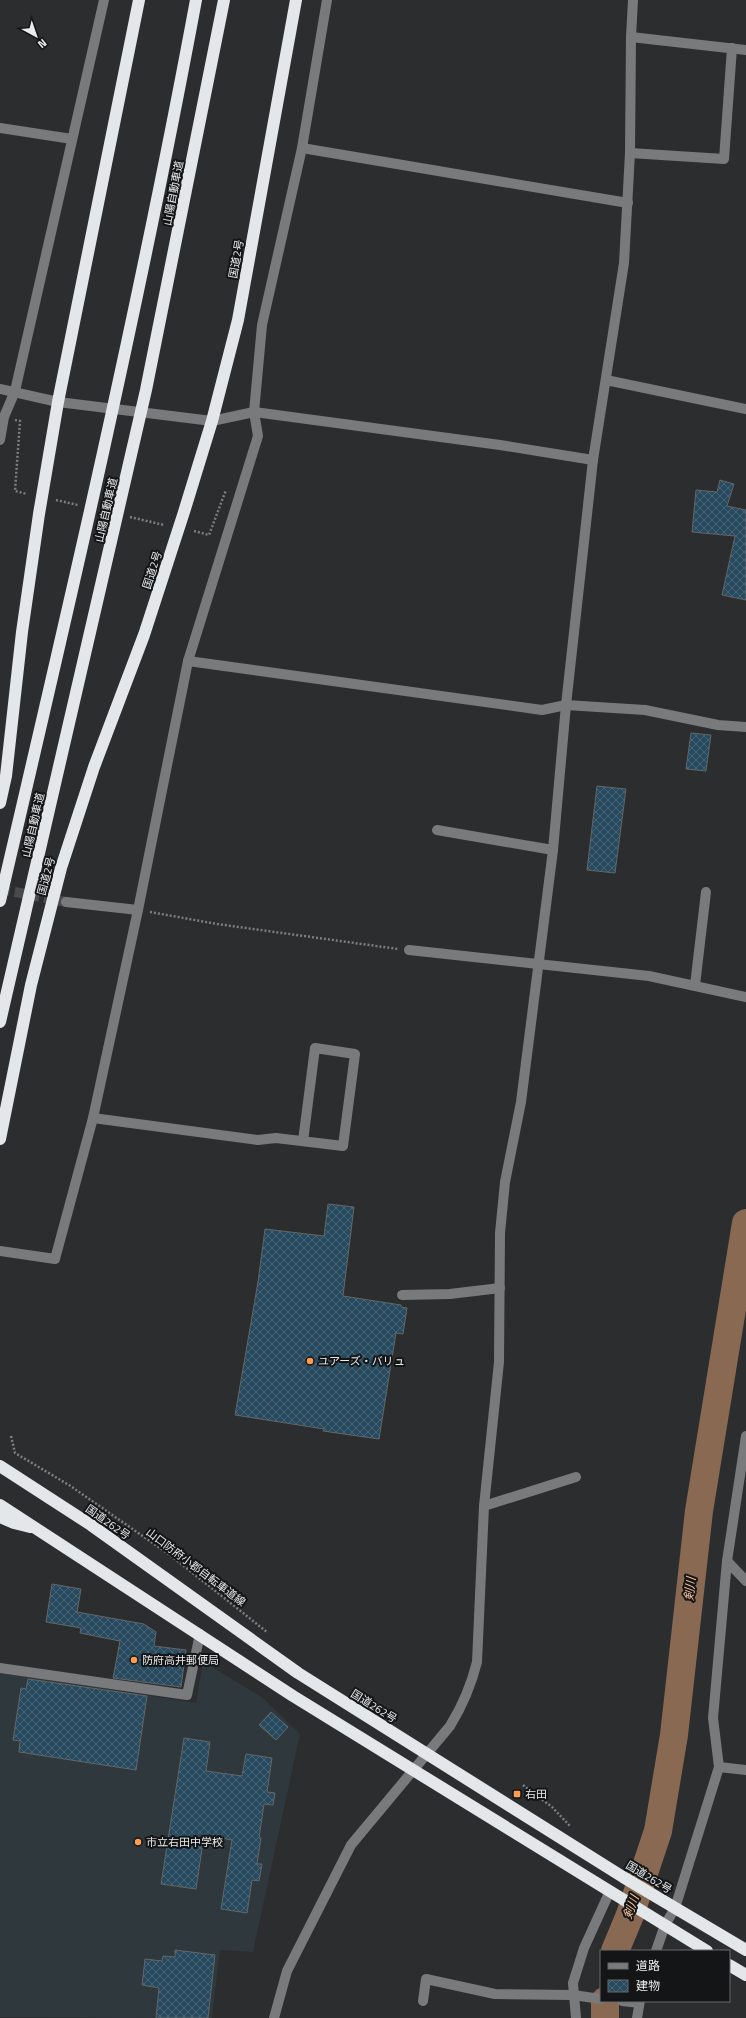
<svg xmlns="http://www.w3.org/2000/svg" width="746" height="2018" font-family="'Titillium Web','Noto Sans JP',sans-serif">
<defs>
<pattern id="building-cross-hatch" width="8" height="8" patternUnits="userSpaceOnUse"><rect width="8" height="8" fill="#284a5f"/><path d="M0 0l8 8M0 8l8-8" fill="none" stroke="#476476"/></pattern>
</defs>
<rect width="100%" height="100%" fill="#2b2d2f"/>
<!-- built -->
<polygon fill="#2f383d" points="209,1665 263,1698 300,1734 253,1952 220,1950 212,2018 0,2017 0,1672 196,1703 202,1667"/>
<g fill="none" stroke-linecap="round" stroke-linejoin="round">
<!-- river -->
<g stroke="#896952" stroke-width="28">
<polyline points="615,1951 630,1915 658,1831 674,1735 699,1511 746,1223"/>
<polyline points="605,2018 605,2001"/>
</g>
</g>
<!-- building -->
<g fill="url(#building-cross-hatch)" stroke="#636668">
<polygon points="720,480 734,484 727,506 746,510 746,600 722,595 735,536 692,532 696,490 717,492"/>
<polygon points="691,733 711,735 706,771 686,769"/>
<polygon points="597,786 626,789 615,873 587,870"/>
<polygon points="328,1204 354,1207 343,1296 401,1305 401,1307 407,1308 403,1334 396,1333 379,1439 323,1431 324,1429 235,1415 258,1282 265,1229 324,1236"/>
<polygon points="52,1584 81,1589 77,1612 144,1624 156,1632 154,1646 186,1650 181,1687 113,1678 120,1641 80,1633 81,1628 46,1622"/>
<polygon points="28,1679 147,1696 136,1770 19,1752 20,1741 13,1740 21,1688 26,1689"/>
<polygon points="271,1712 288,1727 276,1740 259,1725"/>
<polygon points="184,1738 210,1742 206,1771 242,1776 246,1754 272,1758 267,1792 275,1793 273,1805 264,1804 259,1838 261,1838 257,1864 262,1864 259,1881 252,1880 247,1913 221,1909 232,1840 204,1835 196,1889 161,1884"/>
<polygon points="175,1950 215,1955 208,2018 156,2018 159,1988 142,1985 145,1959 162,1961 163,1956 175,1957"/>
</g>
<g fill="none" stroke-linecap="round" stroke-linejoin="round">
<!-- minor-tunnel -->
<polyline stroke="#484a4c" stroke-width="10" stroke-dasharray="10 5" stroke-linecap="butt" points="0,889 66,902"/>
<!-- path -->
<g stroke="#7c7e80" stroke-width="2.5" stroke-dasharray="2 2" stroke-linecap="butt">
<polyline points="15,420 20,421 15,491 27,494"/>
<polyline points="56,500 78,505"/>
<polyline points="130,517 164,525"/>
<polyline points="194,531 209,535 226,490"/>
<polyline points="150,912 217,924 398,949"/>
<polyline points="11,1436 15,1453 69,1485 170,1555 267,1632"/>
<polyline points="523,1785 552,1807 570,1826"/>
</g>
<!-- minor -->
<g stroke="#797a7b" stroke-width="10">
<polyline points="631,37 746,50"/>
<polyline points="0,128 72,139"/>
<polyline points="302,148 628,203"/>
<polyline points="630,153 724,159 732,48"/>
<polyline points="606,380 746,409"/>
<polyline points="0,389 58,402 212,421 254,412 500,445 593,460"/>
<polyline points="0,440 4,417 15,391 104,0"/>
<polyline points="188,661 542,710 566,705 645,710 718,725 746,727"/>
<polyline points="437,830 553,850"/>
<polyline points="66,902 138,910"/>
<polyline points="409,950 649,976 746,997"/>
<polyline points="695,985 706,892"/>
<polyline points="93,1118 258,1140 276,1138 343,1146 355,1054 315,1048 303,1141"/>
<polyline points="0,1251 55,1259 93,1118 138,910 188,661 258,436 254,412 262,325 302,148 327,0"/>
<polyline points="402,1295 450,1294 500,1288"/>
<polyline points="484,1506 576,1477"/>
<polyline points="727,1561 746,1581"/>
<polyline points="0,1668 187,1695 200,1634"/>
<polyline points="719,1767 746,1770"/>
<polyline points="656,1951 665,1925 675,1908 719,1767 713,1718 727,1561 746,1436"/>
<polyline points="423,2001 426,1979 495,1994 573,1995 601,1999"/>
<polyline points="622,2001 639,2003"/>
<path d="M274 2018 287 1971 351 1845 450 1726C463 1705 471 1686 477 1662L484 1506 499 1362 500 1233 505 1182 521 1102 553 850 566 705 593 460 624 263 630 153 631 37 633 0"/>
<polyline points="576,2018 573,1983 584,1948 610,1891"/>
<polyline points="637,2018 640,2001"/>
</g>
<!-- highway -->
<g stroke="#e3e7e9" stroke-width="12">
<polyline points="0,803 6,776 22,632 39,514 58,402 139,0"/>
<path d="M0 901C70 602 140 302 196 0"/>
<polyline points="0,1022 146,390 224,0"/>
<polyline points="0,1139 31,985 61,868 94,767 144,635 184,512 212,421 238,320 296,0"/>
<polyline points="0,1466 91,1525 298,1673 623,1877 746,1950"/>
<polyline points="0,1505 293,1696 707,1951"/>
<polyline points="0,1517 14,1523 30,1527"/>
<polyline points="729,1965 746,1975"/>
</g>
</g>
<!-- markers -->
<g fill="#fc9e52" stroke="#141516" stroke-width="1.5">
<circle cx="310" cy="1361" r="4"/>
<circle cx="134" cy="1660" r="4"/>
<rect x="513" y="1790" width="8" height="8" rx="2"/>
<circle cx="138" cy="1842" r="4"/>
</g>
<g text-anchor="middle" stroke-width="4" stroke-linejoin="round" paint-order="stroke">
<!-- street labels -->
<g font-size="11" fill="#eaecee" stroke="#141516">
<text transform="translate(173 193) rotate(-79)" y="4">山陽自動車道</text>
<text transform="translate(236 259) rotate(-80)" y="4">国道2号</text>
<text transform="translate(106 510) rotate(-77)" y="4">山陽自動車道</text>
<text transform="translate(152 570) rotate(-72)" y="4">国道2号</text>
<text transform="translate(33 825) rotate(-77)" y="4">山陽自動車道</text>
<text transform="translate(46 876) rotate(-75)" y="4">国道2号</text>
<text transform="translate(108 1522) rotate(35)" y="4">国道262号</text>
<text transform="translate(196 1567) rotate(37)" y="4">山口防府小郡自転車道線</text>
<text transform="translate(374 1706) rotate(32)" y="4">国道262号</text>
<text transform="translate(649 1877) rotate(31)" y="4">国道262号</text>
</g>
<!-- poi labels -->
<g font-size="11" fill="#eaecee" stroke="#141516" text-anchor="start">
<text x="318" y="1365">ユアーズ・バリュ</text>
<text x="142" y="1664">防府高井郵便局</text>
<text x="525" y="1798">右田</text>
<text x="146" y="1846">市立右田中学校</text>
</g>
<!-- water labels -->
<g font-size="12" font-style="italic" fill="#fcc49c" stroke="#141516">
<text transform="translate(690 1589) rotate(-84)" y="4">剣川</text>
<text transform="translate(631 1907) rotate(-70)" y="4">剣川</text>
</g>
</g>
<!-- legend -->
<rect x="600" y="1950" width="130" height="52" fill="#141516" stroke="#6a6b6c"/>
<rect x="608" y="1963" width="20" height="6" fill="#797a7b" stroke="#6a6b6c"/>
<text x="636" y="1970" font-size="12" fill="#eaecee">道路</text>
<rect x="608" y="1980" width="20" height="12" fill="url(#building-cross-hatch)" stroke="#6a6b6c"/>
<text x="636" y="1990" font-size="12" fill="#eaecee">建物</text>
<!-- north arrow -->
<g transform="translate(36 36) rotate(140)" stroke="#141516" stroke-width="3" paint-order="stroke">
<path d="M0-3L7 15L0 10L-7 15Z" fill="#eaecee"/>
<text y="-6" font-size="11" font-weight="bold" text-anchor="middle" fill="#eaecee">N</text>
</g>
</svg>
